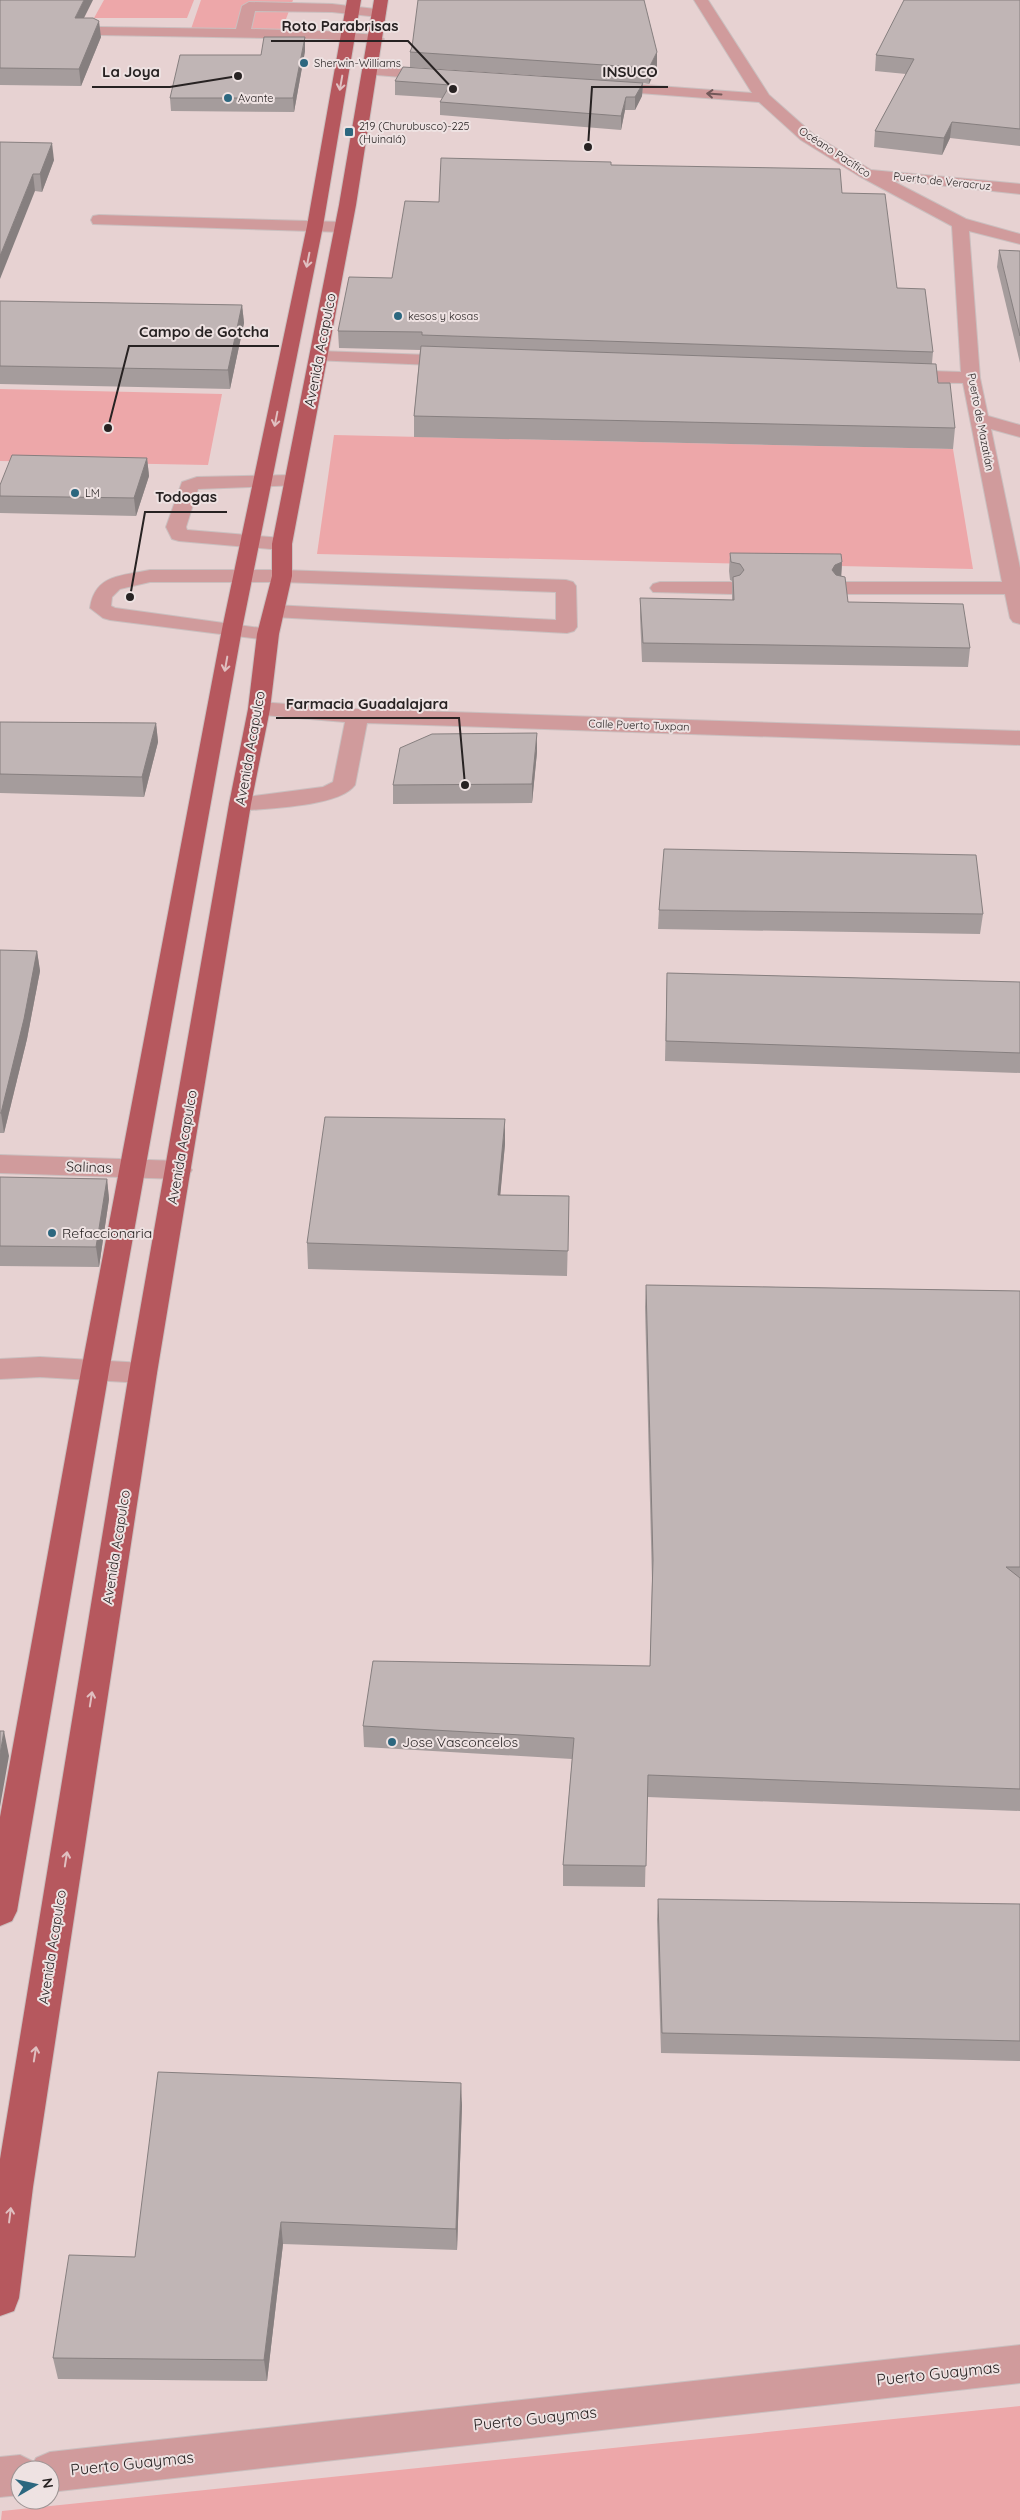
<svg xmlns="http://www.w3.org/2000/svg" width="1020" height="2520" font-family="Quicksand,sans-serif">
<rect width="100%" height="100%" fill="#eee2e2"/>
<!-- built -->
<path fill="#e7d2d2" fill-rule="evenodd" d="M0 0H1020V2520H0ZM20 2470H50V2500H20Z"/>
<!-- green -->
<g fill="#eda7a9">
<polygon points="104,0 194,0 187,18 94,18"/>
<polygon points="201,0 293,0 282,30 191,29"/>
<polygon points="0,389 222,394 208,465 0,461"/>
<polygon points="334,435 953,449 973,569 317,554"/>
<polygon points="1020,2406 1020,2520 1,2520 2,2511"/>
</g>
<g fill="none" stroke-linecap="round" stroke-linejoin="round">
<!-- minor casing -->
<g stroke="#cabfbf" stroke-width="2">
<g id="minor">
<polygon points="694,0 708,0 769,95 813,134 871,170 1020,184 1020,194 891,180 966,219 1020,234 1020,244 969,231 980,378 988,416 1020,425 1020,437 991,429 1020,568 1020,624 1013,622 1010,618 1005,594 842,594 835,592 832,588 835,584 842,582 1002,582 963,383 900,382 894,380 891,376 894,372 900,370 961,372 952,226 859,176 801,140 759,102 599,90 596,87 599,84 604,82 752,93"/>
<polygon points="249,2 332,4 384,10 386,13 384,16 379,17 332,12 255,11 251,29 324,31 377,35 384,39 377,43 324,39 100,35 93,31 100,27 236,29 242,6"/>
<polygon points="370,66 437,70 445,75 437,80 365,74 362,71 365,68"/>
<polygon points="99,215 343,222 349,223 351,227 349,231 343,232 93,224 91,220 93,216"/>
<polygon points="319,351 457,356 463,357 466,361 463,365 457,366 313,360 310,356 313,352"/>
<polygon points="294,475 301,477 304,481 301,485 198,489 186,527 187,530 282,538 289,540 292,544 289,548 282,550 179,541 172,539 166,527 182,482 197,477"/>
<path d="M150 570H282L566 580 573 582 576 586 577 627 574 631 567 633 274 617 267 615 264 611 267 607 274 605 556 620V592L282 582H150L120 589 112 597 111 606 115 608 275 630 279 634 275 638 268 640 110 620 103 618 90 608C95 574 122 576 150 570Z"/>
<polygon points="660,582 731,582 738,584 741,588 738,592 731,594 653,592 650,588 653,584"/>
<path d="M259 702 357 709 1020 731V745L367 723 355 785C340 807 266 808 240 811L232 809 229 804 232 799 323 787 333 782 345 722 251 714 248 709 251 704Z"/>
<polygon points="0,1155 179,1161 188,1164 192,1170 188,1176 179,1179 0,1173"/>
<polygon points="40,1357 143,1363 153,1366 157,1373 153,1380 143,1383 40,1377 0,1379 0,1359"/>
<polygon points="1020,2345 1020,2383 50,2492 50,2470 20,2470 20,2495 0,2497 0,2457 20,2455 34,2462 36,2458 50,2452"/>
</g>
</g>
<!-- major casing -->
<g stroke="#cabfbf" stroke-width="2">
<g id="major">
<polygon points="347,0 361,0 323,226 242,629 109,1371 17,1911 12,1921 0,1926 0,1817 81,1371 222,629 307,226"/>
<polygon points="374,0 388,0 356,205 292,544 292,576 279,634 270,709 251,804 157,1373 33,2187 19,2298 14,2311 0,2316 0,2159 129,1373 229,804 248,709 257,634 272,576 272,544 339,205"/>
</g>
</g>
<!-- minor -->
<use href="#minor" fill="#d09b9c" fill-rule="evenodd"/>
<!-- major -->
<use href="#major" fill="#b6585e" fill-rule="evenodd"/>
</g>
<!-- wall -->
<g fill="#a59c9c">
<polygon points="0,0 84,18 101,37 81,86 0,85"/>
<polygon points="1020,0 1020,146 950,138 942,155 874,147 875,131 906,74 875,71 876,55"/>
<polygon points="412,47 657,67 649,84 643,83 642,96 635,110 625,110 621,130 440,115 440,102 442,98 395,95 395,81 544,76 410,67 410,52"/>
<polygon points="305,51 294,112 171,111 170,98 261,55"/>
<polygon points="0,142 54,160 42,192 35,191"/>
<polygon points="611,165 842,193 933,352 932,363 938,383 955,428 953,449 414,437 414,416 420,350 339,348 338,331 392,278 439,202"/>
<polygon points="999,250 1020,251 1020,363 997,267"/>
<polygon points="0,301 242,305 244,323 230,389 0,384"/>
<polygon points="147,458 149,476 136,516 0,513 0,485"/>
<polygon points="730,553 842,562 841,577 848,602 970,648 968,667 642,662 640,617 640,598 732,600 732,581 730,580 729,571"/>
<polygon points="0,722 156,723 158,742 144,797 0,793"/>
<polygon points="537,752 532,803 393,804 393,785"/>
<polygon points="659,910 983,914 980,934 658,929"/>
<polygon points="0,950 37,951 40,971 27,1039 4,1133 0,1133"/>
<polygon points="667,973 1020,982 1020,1073 665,1061"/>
<polygon points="505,1144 500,1195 569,1196 567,1276 308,1269 307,1243"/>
<polygon points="0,1177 107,1179 109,1199 99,1267 0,1266"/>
<polygon points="646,1285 1020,1291 1020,1811 647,1797 645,1887 563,1886 563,1865 572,1759 364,1747 363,1726 650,1666 652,1581 645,1307"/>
<polygon points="658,1899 1020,1904 1020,2061 661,2053 657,1919"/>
<polygon points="462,2105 457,2250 283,2244 267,2381 58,2379 53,2358 135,2257"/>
</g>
<!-- shaded-wall -->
<g fill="#867f7f">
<polygon points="84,0 93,0 76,34 75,18"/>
<polygon points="99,21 101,37 81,86 79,69"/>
<polygon points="305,37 305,51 294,112 293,98"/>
<polygon points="657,52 657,67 649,84 649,68"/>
<polygon points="643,83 642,96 635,110 635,97"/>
<polygon points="626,97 625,110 621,130 621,116"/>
<polygon points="952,122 950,138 942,155 944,138"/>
<polygon points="52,143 54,160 42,192 40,174"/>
<polygon points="33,174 35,191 0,279 0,256"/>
<polygon points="242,305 244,323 230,389 228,370"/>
<polygon points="147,458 149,476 136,516 134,498"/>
<polygon points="842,562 841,580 834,583 832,570 835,565"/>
<polygon points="156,723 158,742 144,797 142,777"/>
<polygon points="537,733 537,752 532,803 532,784"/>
<polygon points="37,951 40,971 27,1039 4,1133 1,1113"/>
<polygon points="505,1119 505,1144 498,1220 498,1195"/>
<polygon points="107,1179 109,1199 99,1267 96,1247"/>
<polygon points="4,1731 9,1756 0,1807 0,1754"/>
<polygon points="461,2083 462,2105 457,2250 456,2229"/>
<polygon points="281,2222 283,2244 267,2381 264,2360"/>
</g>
<!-- building -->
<g fill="#c0b5b5" stroke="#867f7f">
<polygon points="0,0 84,0 75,18 93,18 99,21 79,69 0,68"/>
<polygon points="418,0 644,0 657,52 649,68 410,52 412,47"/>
<polygon points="904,0 1020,0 1020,129 952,122 944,138 875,131 914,59 876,55"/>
<polygon points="264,37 305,37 293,98 170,98 180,55 261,55"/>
<polygon points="403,67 643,83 635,97 626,97 621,116 440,102 450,85 395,81"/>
<polygon points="0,142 52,143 40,174 33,174 0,256"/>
<polygon points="441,158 611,162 611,165 840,169 842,193 885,194 897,288 925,289 933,352 422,335 422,332 338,331 349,277 392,278 405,201 439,202"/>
<polygon points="999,250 1020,251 1020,336"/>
<polygon points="0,301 242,305 228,370 0,366"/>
<polygon points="421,346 936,364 938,383 950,383 955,428 414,416"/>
<polygon points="12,455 147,458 134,498 0,496 0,485"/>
<polygon points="730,553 841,554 842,562 835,565 832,570 836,575 845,577 848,602 963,604 970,648 643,643 640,598 734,600 733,577 740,575 744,570 740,564 731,562"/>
<polygon points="0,722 156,723 142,777 0,774"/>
<polygon points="537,733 532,784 393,785 400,748 432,734"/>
<polygon points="664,849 976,855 983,914 659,910"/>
<polygon points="0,950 37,951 24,1019 1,1113 0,1113"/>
<polygon points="667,973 1020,982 1020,1053 666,1041"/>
<polygon points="325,1117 505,1119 498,1195 569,1196 568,1251 307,1243"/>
<polygon points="0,1177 107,1179 96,1247 0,1246"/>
<polygon points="646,1285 1020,1291 1020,1567 1006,1567 1020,1578 1020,1789 648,1775 646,1866 563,1865 574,1738 363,1726 373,1661 650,1666 653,1560"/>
<polygon points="0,1731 4,1731 0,1754"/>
<polygon points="658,1899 1020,1904 1020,2041 662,2033"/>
<polygon points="158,2072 461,2083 456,2229 281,2222 264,2360 53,2358 69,2255 135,2257"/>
</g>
<!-- one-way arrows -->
<defs><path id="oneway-shaft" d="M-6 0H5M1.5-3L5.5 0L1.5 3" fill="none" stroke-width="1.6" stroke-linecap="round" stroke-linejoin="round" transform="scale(1.25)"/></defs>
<g stroke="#e0c0c1">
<use href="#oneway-shaft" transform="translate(341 83) rotate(100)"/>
<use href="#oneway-shaft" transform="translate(308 260) rotate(101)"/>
<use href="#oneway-shaft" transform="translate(276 419) rotate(101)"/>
<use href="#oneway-shaft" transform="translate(226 664) rotate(100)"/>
<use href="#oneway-shaft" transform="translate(91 1699) rotate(-81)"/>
<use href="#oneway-shaft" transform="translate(66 1859) rotate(-81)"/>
<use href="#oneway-shaft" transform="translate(35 2054) rotate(-81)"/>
<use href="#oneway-shaft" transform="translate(10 2215) rotate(-83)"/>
</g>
<use stroke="#735859" href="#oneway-shaft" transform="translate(714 94) rotate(-176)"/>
<!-- markers -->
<g fill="#2c677f" stroke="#eee2e2" stroke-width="2">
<circle cx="304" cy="63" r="5"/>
<circle cx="228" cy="98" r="5"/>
<rect x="344" y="127" width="10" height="10" rx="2.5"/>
<circle cx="398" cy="316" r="5"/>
<circle cx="75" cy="493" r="5"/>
<circle cx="52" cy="1233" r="5"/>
<circle cx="392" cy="1742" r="5"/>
</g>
<g text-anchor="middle" stroke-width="4" stroke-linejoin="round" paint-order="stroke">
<!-- far-poi labels -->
<g font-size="11" fill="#272222" stroke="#eee2e2" text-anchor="start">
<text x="314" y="67">Sherwin-Williams</text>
<text x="238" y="102">Avante</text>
<text x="359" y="130">219 (Churubusco)-225<tspan x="359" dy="13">(Huinalá)</tspan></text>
<text x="408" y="320">kesos y kosas</text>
<text x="85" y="497">LM</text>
</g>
<!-- far-street labels -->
<g font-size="11" fill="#272222" stroke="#eee2e2">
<text transform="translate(835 152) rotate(33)" y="4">Océano Pacífico</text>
<text transform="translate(942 181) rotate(6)" y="4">Puerto de Veracruz</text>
<text transform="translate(981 422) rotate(79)" y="4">Puerto de Mazatlán</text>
<text transform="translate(639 725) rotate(2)" y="4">Calle Puerto Tuxpan</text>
</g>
<!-- street labels -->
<g font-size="14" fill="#272222" stroke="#eee2e2">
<text transform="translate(320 350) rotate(-79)" y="5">Avenida Acapulco</text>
<text transform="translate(250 748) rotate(-80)" y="5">Avenida Acapulco</text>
<text transform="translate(182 1147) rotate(-80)" y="5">Avenida Acapulco</text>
<text transform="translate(89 1167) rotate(2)" y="5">Salinas</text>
<text transform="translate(116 1547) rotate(-81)" y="5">Avenida Acapulco</text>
<text transform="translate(52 1947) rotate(-81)" y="5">Avenida Acapulco</text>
</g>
<!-- poi labels -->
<g font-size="14" fill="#272222" stroke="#eee2e2" text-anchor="start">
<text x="62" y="1238">Refaccionaria</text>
<text x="402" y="1747">Jose Vasconcelos</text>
</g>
<!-- near-street labels -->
<g font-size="16" fill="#272222" stroke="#eee2e2">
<text transform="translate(938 2373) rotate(-6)" y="6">Puerto Guaymas</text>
<text transform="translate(535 2418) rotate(-6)" y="6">Puerto Guaymas</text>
<text transform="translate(132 2463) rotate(-6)" y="6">Puerto Guaymas</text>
</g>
</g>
<!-- callouts -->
<path fill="none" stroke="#272222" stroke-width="2" d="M453 89L408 41H271M238 76L170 87H92M588 147L592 87H668M108 428L129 346H279M130 597L145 512H227M465 785L459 718H276"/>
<g fill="#272222" stroke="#eee2e2" stroke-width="2">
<circle cx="453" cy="89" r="5"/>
<circle cx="238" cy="76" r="5"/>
<circle cx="588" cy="147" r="5"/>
<circle cx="108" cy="428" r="5"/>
<circle cx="130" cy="597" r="5"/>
<circle cx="465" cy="785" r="5"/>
</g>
<g font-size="15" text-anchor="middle" font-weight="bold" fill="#272222" stroke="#eee2e2" stroke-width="4" stroke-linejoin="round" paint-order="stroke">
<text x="340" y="31">Roto Parabrisas</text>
<text x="131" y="77">La Joya</text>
<text x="630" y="77">INSUCO</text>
<text x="204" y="337">Campo de Gotcha</text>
<text x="186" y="502">Todogas</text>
<text x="367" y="709">Farmacia Guadalajara</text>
</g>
<!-- north arrow -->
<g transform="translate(35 2485) rotate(81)"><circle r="24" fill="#eee2e2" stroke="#9e9595"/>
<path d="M0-4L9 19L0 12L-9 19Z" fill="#2c677f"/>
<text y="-8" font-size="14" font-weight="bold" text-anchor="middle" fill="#272222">N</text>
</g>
</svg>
